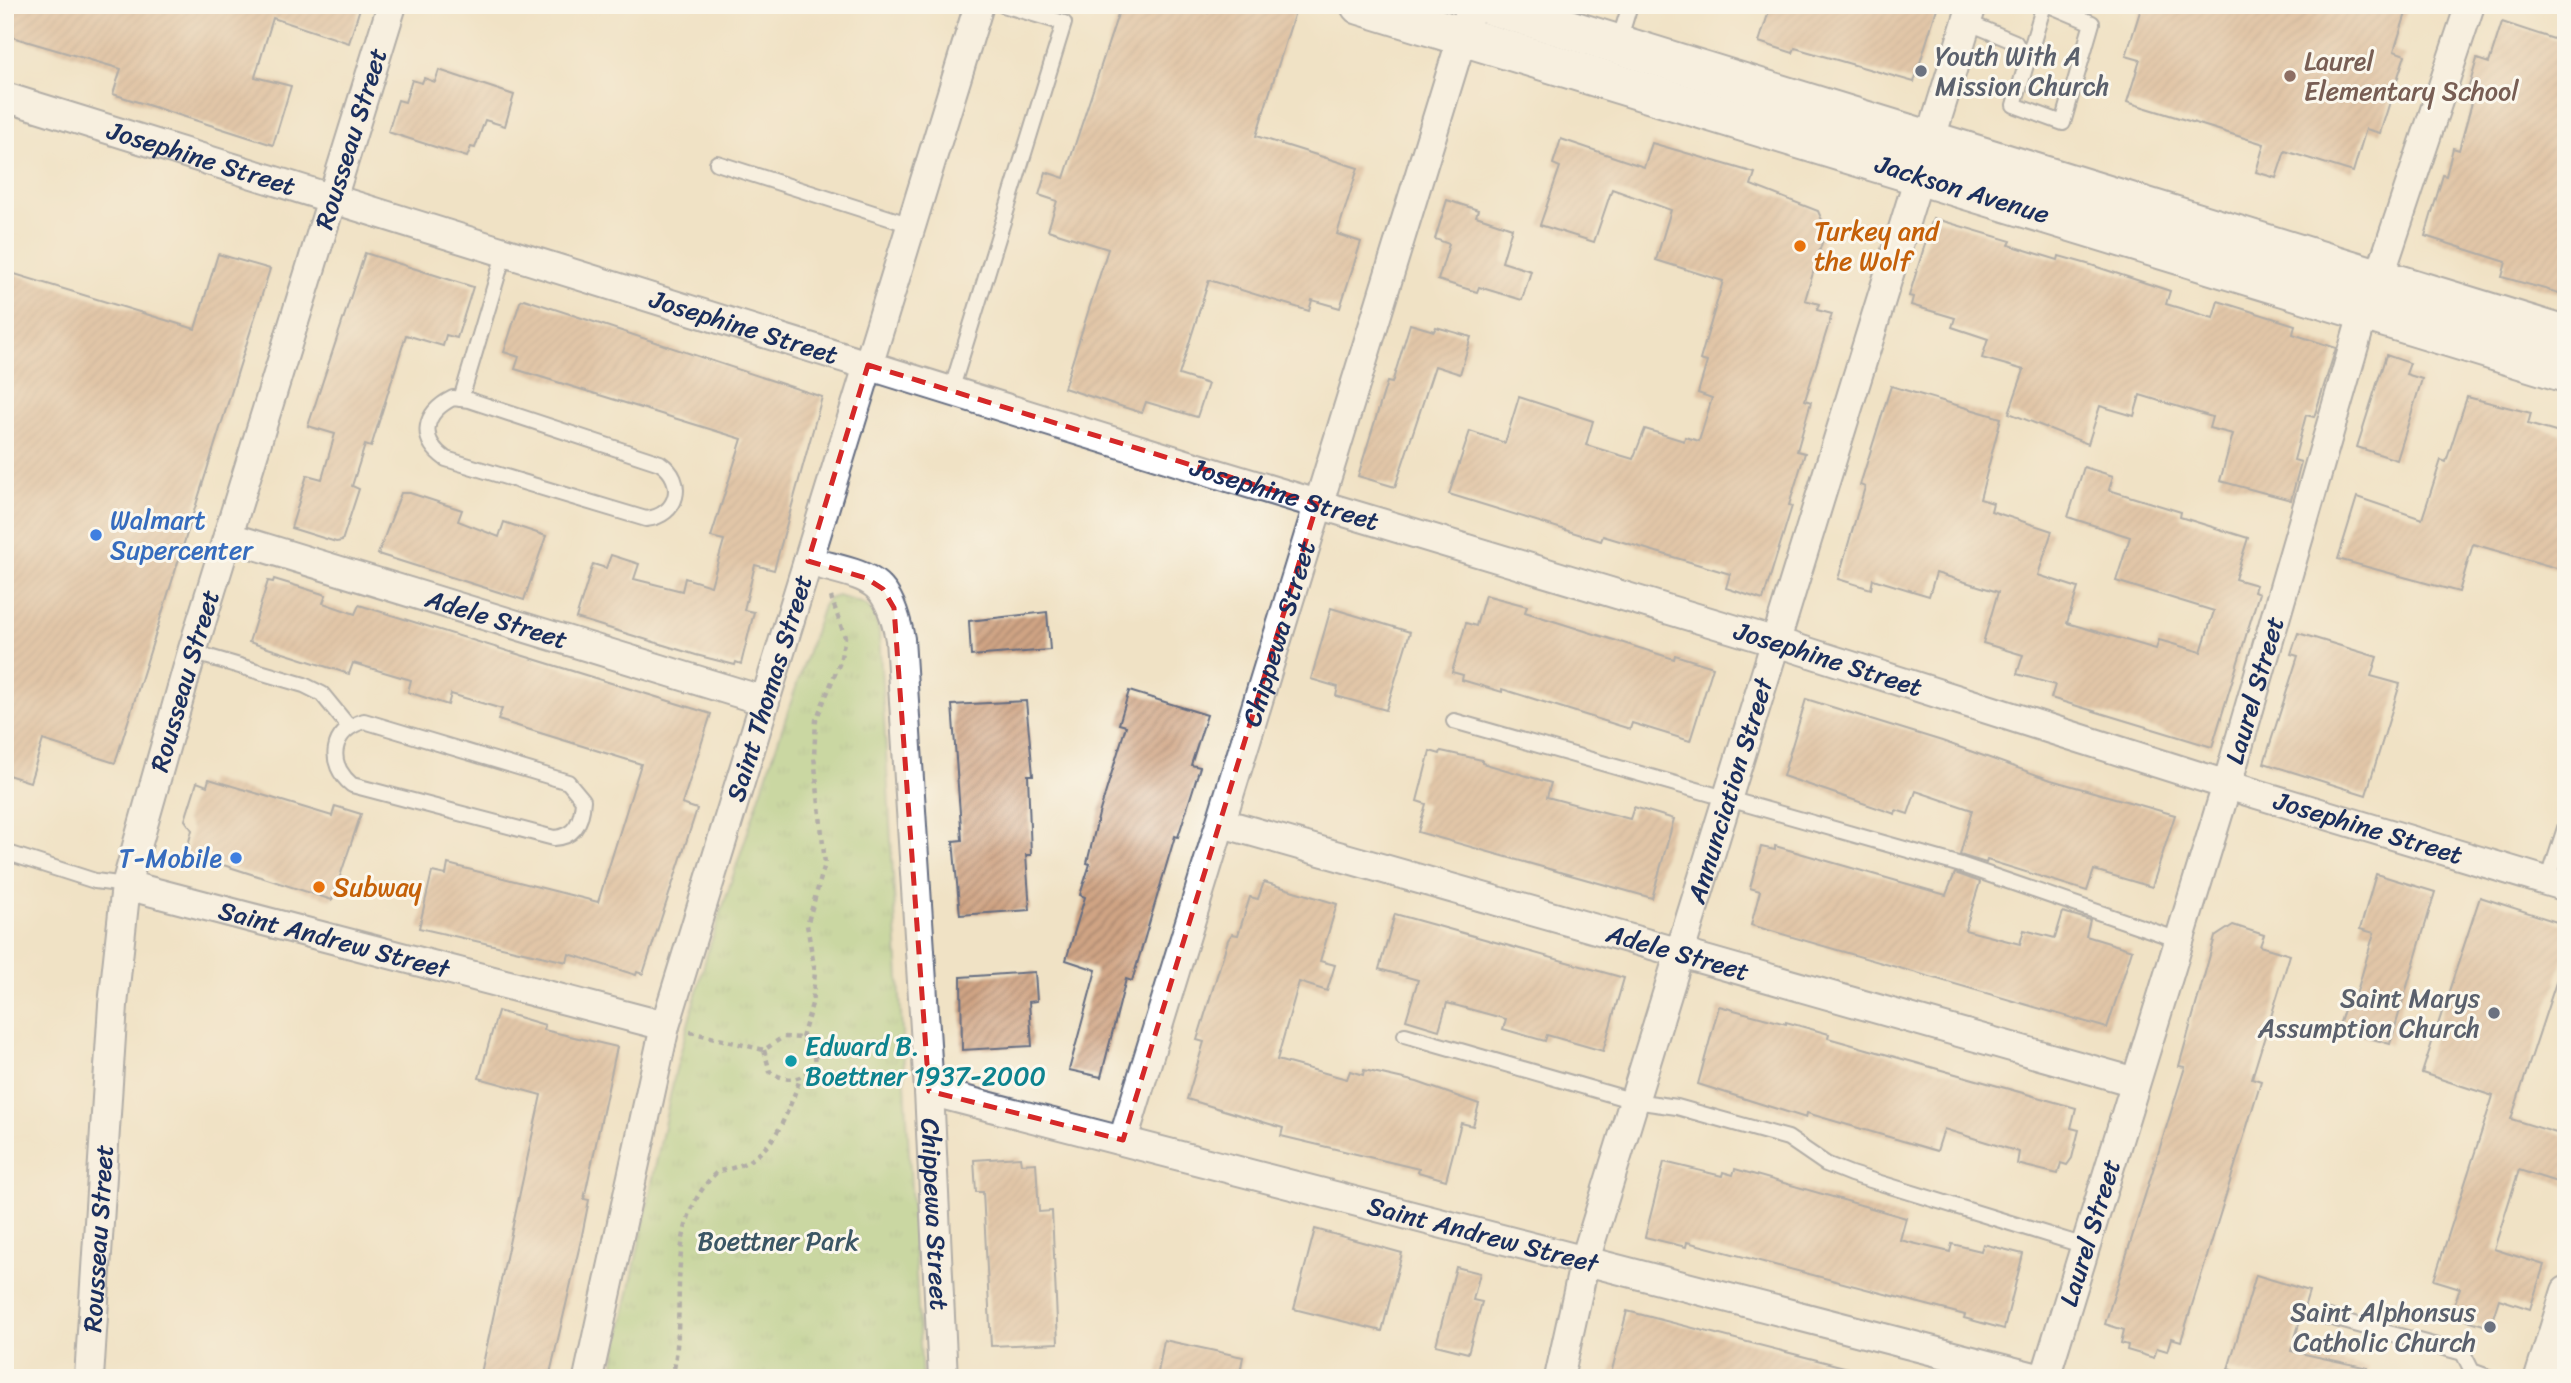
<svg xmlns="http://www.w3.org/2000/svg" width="2571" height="1383" font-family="Sriracha,sans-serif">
<defs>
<pattern id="park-tufts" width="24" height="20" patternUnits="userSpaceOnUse" patternTransform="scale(1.75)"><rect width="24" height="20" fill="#9cca79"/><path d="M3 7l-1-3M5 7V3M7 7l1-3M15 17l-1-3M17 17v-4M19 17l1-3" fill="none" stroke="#7ea466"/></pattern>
<pattern id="building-hatch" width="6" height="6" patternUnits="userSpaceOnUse" patternTransform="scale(1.75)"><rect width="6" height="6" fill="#d0a484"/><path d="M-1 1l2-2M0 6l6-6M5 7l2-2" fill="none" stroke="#a8866f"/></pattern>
</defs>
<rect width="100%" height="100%" fill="#fbf7ec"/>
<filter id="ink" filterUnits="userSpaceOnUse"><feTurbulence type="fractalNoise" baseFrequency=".0143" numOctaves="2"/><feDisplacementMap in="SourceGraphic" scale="14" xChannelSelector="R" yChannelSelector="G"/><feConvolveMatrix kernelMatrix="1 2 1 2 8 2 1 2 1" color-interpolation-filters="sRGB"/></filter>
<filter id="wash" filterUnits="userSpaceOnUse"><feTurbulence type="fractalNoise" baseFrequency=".00686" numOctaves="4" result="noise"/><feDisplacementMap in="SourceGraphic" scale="28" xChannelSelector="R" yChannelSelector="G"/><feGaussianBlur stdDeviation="1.57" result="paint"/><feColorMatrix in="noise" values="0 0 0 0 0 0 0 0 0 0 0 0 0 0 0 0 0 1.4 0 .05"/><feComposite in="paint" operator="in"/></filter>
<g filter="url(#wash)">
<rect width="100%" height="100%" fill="#f0e2c5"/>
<!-- park -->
<path fill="url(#park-tufts)" stroke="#5c7c6c" stroke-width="2" d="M838 596C865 604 873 602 879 632L922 1378H611L675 1073 707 954 823 606 828 599Z"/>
<g id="blocks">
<!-- building -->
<g fill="url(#building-hatch)">
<polygon points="5,5 361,5 349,43 273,18 255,77 291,86 273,145 113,94 121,69 5,35"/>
<polygon points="1121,5 1185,5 1208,13 1210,5 1272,5 1295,12 1256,136 1358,168 1337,234 1361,242 1340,308 1312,300 1309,311 1209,280 1179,375 1208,384 1197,417 1146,402 1142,413 1064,388 1108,249 1048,230 1057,201 1039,195 1046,172 1064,178"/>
<polygon points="1771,5 1938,5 1914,82 1795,48 1793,53 1759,42"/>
<polygon points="2142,5 2393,5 2407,10 2394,51 2405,55 2380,133 2366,129 2353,172 2285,151 2276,178 2256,172 2264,144 2127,102 2140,60 2126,56"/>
<polygon points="2502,22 2566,43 2566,295 2502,277 2506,262 2425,236 2443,175 2446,176 2453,148 2459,150 2473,99 2466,97 2477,59 2489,63"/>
<polygon points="439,70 514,95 505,126 485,120 475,148 471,147 467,157 388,132 398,100 405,102 412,80 422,83 424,78 435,82"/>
<polygon points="1561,139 1644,167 1652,143 1755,173 1751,185 1818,211 1826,229 1805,300 1819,304 1817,310 1832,314 1805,400 1811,402 1797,451 1805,453 1789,505 1792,506 1763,600 1726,588 1730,574 1603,536 1601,541 1449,494 1470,431 1505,443 1519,397 1593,421 1586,445 1633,459 1645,429 1684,441 1685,437 1699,441 1712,398 1698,393 1707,362 1700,360 1723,281 1656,260 1671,210 1612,189 1594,242 1540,225 1560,167 1553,164"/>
<polygon points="1447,200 1478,210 1476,216 1512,228 1502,262 1531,271 1522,300 1479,287 1477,292 1438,280 1449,244 1435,239"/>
<polygon points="1933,218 2011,241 2009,245 2058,260 2059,256 2091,265 2170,291 2166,304 2213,318 2218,301 2295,325 2293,334 2336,348 2314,417 2306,415 2294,460 2301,462 2291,500 2220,481 2233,434 2209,428 2212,417 2140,395 2134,416 2100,406 2088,444 2009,413 2024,370 1982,358 1988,339 1952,327 1955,318 1911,305 1913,297 1909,296"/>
<polygon points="365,253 473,287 457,338 446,335 443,346 406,335 371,447 365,445 352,486 359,489 342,541 336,542 291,528 307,475 322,479 335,434 308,426"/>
<polygon points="218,254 270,269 115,763 43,740 30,782 5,774 5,271 195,329"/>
<polygon points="524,299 822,397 774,570 755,565 744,610 754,612 741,664 736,662 735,665 696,655 576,618 593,564 606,568 611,555 639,564 634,579 682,591 685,578 711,586 724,540 711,537 742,439 515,369 519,357 504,352 520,302"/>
<polygon points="1410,324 1434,331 1436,327 1471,337 1460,374 1435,366 1395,487 1358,476 1387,382 1392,383"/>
<polygon points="2386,355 2410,363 2406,374 2422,379 2397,460 2357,447"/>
<polygon points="1891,386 2001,418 1980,499 1993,503 1991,511 2052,531 2038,575 2078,588 2067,623 2156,649 2159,640 2201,652 2214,611 2116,581 2130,537 2068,517 2084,467 2113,476 2109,490 2181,512 2180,517 2248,538 2235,579 2256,585 2254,591 2259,593 2212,747 2051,698 2055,685 2017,674 2023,655 1983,643 1998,592 1936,573 1929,596 1873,579 1871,589 1838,579 1865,487 1860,485"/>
<polygon points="2467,397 2531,413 2528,424 2566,435 2566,548 2560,569 2473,544 2459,592 2338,559 2357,497 2422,519 2441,460 2446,462"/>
<polygon points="401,493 410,493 462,510 458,521 499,537 504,522 546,536 524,600 378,554"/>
<polygon points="274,579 326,595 323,603 355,614 359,605 711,714 682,804 697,809 643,974 637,972 636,975 569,954 567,962 419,928 432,872 446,875 448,864 598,902 641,764 498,720 502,709 451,694 448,705 408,692 411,680 353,663 349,674 249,642 268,581 273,582"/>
<polygon points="1485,595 1527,606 1525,612 1674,659 1675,655 1713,667 1690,741 1632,723 1630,729 1502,689 1502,692 1462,680 1463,675 1452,672 1466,623 1476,626"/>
<polygon points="1331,608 1410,632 1386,710 1336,696 1338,687 1311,679"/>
<polygon points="1047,612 1050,650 971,656 969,621"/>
<polygon points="2298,633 2377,657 2371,676 2400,684 2366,795 2264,763 2298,656 2291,654"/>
<polygon points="1129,691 1207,715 1191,765 1200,767 1178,837 1175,836 1132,981 1126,979 1101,1077 1069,1070 1096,970 1066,960 1085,897 1080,895 1090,864 1087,863 1099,814 1126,726 1119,724"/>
<polygon points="1806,699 1942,741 2051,780 2175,815 2152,887 2094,870 2087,891 1987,860 1986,863 1960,855 1972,810 1916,791 1908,814 1896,810 1895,814 1783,776"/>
<polygon points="1026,701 1033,775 1028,775 1031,855 1026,855 1030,910 960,915 953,841 962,840 952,705"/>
<polygon points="1430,751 1440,754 1441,751 1482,760 1482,763 1551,783 1547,797 1630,819 1634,807 1674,819 1652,898 1418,832 1426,804 1417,801"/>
<polygon points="209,779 332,816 335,806 361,814 332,900 186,853 192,830 185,820 197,782 207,786"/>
<polygon points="1775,846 1946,895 1955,873 1980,882 1965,930 2020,944 2024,930 2055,938 2063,912 2090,920 2086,936 2132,950 2107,1028 1751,925 1760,891 1750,888 1761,847 1775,850"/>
<polygon points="2376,874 2435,892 2390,1044 2338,1029 2347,1000 2354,1002 2374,933 2360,929"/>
<polygon points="1264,882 1337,904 1320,961 1335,965 1327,991 1299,982 1277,1060 1347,1079 1350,1071 1363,1075 1364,1070 1417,1082 1479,1104 1473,1126 1461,1123 1446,1180 1418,1172 1419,1169 1281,1136 1283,1128 1187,1099 1204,1042 1197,1040 1228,940 1232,934 1238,935 1250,897 1258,899"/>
<polygon points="2480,897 2566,925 2566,952 2511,1119 2566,1136 2566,1185 2519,1170 2494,1249 2544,1265 2530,1309 2499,1299 2490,1327 2451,1315 2460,1288 2434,1280 2493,1096 2422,1073"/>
<polygon points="1395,914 1624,978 1603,1051 1547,1035 1545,1041 1503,1029 1506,1019 1447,1003 1439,1030 1406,1020 1418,980 1379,969"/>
<polygon points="2233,925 2264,935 2260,946 2290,955 2252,1078 2261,1081 2181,1341 2171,1338 2167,1351 2157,1348 2154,1358 2127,1350 2128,1345 2121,1343 2124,1330 2105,1324 2185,1067 2179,1066 2215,937"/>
<polygon points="1035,972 1037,1001 1029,1002 1032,1046 962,1050 961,977"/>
<polygon points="1719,1006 1786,1024 1786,1022 1829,1034 1828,1038 2076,1108 2071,1128 2079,1130 2072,1158 2067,1165 2061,1163 2058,1174 2017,1164 2019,1152 1944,1129 1937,1151 1807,1113 1806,1118 1698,1084"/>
<polygon points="498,1011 545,1025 544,1030 617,1047 584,1199 589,1200 581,1240 549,1378 480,1378 541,1095 479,1078"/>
<polygon points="1020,1157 1021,1164 1036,1163 1039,1212 1052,1211 1058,1343 991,1346 983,1192 976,1192 974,1160"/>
<polygon points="1664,1162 1722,1176 1723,1172 1733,1175 1735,1169 1906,1218 1900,1240 1950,1252 1952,1244 1981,1251 1983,1244 2023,1254 2004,1329 1964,1318 1965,1315 1687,1242 1686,1247 1645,1237"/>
<polygon points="1315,1229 1402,1253 1382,1331 1294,1309"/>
<polygon points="1456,1267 1480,1273 1473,1300 1482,1302 1468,1353 1436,1345"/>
<polygon points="2256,1275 2309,1291 2291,1351 2368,1368 2366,1378 2260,1378 2228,1369"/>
<polygon points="1627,1311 1856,1370 1855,1378 1610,1378"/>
<polygon points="1164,1340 1243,1357 1239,1378 1157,1378"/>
</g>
</g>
</g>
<g filter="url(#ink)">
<use href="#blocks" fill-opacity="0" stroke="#666e82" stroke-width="2"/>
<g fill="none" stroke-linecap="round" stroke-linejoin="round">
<!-- lane casing -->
<g stroke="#666e82" stroke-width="18">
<g id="lane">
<polyline points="2044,5 2014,105 2063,123 2092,23 2049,5"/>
<polyline points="1967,22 2015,42 2027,63"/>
<polyline points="1618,44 1630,5"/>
<polyline points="717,163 911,225"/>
<polyline points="951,391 1064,23 1003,5"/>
<path d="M453 398 469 400 660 463C687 481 678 516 646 519L446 459C418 439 423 413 453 398Z"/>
<polyline points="461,399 505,251"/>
<polyline points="192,652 304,685 322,694 349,727"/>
<path d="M364 721 568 782 583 800C582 820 576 837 554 838L352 785C326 763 331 731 364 721Z"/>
<polyline points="1454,721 1961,865 2179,940"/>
<polyline points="5,852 95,881 126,885"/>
<polyline points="2548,881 2566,825"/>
<polyline points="1405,1035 1634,1101 1677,1107 1788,1138 1826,1164 1851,1174 2085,1246"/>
<polyline points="2325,1316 2463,1353 2472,1371 2491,1378"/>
</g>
</g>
<!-- street casing -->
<g stroke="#666e82" stroke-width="32">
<g id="street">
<path id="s1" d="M5 97 1218 474 1776 642 2227 785 2566 887"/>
<path id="s2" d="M229 537 765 701"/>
<path id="s3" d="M808 561C867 578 887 573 900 639L929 1091 943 1378"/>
<path id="s4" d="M1222 823 2135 1082"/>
<path id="s5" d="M126 885 665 1026"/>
<path id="s6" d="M929 1091 2038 1378"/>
<path id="s7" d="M1123 1140 1472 5"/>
<path id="s8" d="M89 1378 113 1005 126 885 192 652 392 5"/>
<path id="s9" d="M588 1378 665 1026 979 5"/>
<path id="s10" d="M1559 1378 1585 1260 1972 5"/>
<path id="s11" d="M2045 1378 2227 785 2364 311 2379 278 2470 5"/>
<polyline points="2539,1378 2566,1291"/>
</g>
</g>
<!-- secondary casing -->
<g stroke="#666e82" stroke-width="42">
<g id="secondary">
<path id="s12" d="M1360 5 2566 373"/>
<polyline points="1490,5 2566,336"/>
</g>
</g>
<!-- path -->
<g stroke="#666e82" stroke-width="4.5" stroke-dasharray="5 5" stroke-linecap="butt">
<polyline points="690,1032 764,1050 783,1037 802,1038 815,1054 816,1068 901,1085"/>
<polyline points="802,1038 812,1004 815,972 807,925 825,864 814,756 816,720 840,662 845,637 831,597"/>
<path d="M764 1050 770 1072C789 1083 798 1080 816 1068"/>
<path d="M672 1378C689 1309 660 1225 718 1171 770 1164 784 1123 800 1079"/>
</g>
<!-- lane -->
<use href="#lane" stroke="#fff" stroke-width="14"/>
<!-- street -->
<use href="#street" stroke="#fff" stroke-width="28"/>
<!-- secondary -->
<use href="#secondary" stroke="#fff" stroke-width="38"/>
</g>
</g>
<!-- marked area -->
<path d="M0 0H2571V1383H0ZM868 365 1317 504 1123 1140 929 1091 894 608 883 589 866 578 808 561Z" fill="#f0e2c5" fill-opacity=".55" fill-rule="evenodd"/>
<path fill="none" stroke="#d62828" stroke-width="5" stroke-dasharray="14 9" stroke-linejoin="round" d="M868 365 1317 504 1123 1140 929 1091 894 608 883 589 866 578 808 561Z"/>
<!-- markers -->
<g fill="#6b7280" stroke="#fbf7ec" stroke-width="2.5">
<circle cx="1921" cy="71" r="7"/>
<circle cx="2494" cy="1013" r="7"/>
<circle cx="2490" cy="1327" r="7"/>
</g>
<circle fill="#8d6e63" stroke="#fbf7ec" stroke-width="2.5" cx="2290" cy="76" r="7"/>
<g fill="#e8710a" stroke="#fbf7ec" stroke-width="2.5">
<circle cx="1800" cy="246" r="7"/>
<circle cx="319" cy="887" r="7"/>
</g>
<g fill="#3f7fe0" stroke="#fbf7ec" stroke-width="2.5">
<circle cx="96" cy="535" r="7"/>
<circle cx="236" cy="858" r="7"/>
</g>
<circle fill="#0f9aa8" stroke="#fbf7ec" stroke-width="2.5" cx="791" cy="1061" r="7"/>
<g text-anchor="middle" stroke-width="6" stroke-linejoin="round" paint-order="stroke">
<!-- worship labels -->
<g font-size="26" fill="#5b616d" stroke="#fbf7ec" text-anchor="end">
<text x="1935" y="65" text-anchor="start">Youth With A<tspan x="1935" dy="30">Mission Church</tspan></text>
<text x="2480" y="1007">Saint Marys<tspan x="2480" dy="30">Assumption Church</tspan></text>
<text x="2476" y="1321">Saint Alphonsus<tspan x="2476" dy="30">Catholic Church</tspan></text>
</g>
<!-- education labels -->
<g font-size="26" fill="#785e54" stroke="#fbf7ec" text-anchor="start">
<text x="2304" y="70">Laurel<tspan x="2304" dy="30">Elementary School</tspan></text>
</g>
<!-- street labels -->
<g font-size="26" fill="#1b2f5e" stroke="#fbf7ec">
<text dy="9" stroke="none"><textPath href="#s8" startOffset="1274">Rousseau Street</textPath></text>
<text dy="9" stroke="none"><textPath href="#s1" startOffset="206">Josephine Street</textPath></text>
<text dy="9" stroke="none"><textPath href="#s12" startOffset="630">Jackson Avenue</textPath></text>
<text dy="9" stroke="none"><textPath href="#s1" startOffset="774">Josephine Street</textPath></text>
<text dy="9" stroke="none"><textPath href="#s1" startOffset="1340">Josephine Street</textPath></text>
<text dy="9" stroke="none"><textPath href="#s2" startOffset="280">Adele Street</textPath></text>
<text dy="9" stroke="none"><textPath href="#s7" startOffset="530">Chippewa Street</textPath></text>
<text dy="9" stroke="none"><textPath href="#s1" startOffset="1908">Josephine Street</textPath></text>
<text dy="9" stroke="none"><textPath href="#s8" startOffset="707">Rousseau Street</textPath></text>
<text dy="9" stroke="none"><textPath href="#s9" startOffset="714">Saint Thomas Street</textPath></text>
<text dy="9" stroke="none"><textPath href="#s11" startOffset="719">Laurel Street</textPath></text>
<text dy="9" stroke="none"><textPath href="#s10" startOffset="612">Annunciation Street</textPath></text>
<text dy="9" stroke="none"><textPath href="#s1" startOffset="2474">Josephine Street</textPath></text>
<text dy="9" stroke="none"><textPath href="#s5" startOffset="215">Saint Andrew Street</textPath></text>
<text dy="9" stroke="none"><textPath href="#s4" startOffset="474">Adele Street</textPath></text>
<text dy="9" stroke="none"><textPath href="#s3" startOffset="709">Chippewa Street</textPath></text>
<text dy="9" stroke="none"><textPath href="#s11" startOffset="152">Laurel Street</textPath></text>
<text dy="9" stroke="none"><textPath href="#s6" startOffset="572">Saint Andrew Street</textPath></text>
<text dy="9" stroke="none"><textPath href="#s8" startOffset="140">Rousseau Street</textPath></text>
</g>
<!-- food labels -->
<g font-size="26" fill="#c56008" stroke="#fbf7ec" text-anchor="start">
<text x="1814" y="240">Turkey and<tspan x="1814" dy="30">the Wolf</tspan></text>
<text x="333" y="896">Subway</text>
</g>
<!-- shop labels -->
<g font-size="26" fill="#366cbe" stroke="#fbf7ec" text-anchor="start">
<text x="110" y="529">Walmart<tspan x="110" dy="30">Supercenter</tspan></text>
<text x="222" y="867" text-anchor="end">T-Mobile</text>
</g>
<!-- culture labels -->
<g font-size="26" fill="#0d838f" stroke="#fbf7ec" text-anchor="start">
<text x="805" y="1055">Edward B.<tspan x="805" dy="30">Boettner 1937-2000</tspan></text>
</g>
<!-- park labels -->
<g font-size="26" fill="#3b5665" stroke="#fbf7ec">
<text x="778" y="1250">Boettner Park</text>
</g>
</g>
<!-- margin -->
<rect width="2571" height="1383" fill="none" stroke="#fbf7ec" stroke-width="28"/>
</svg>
